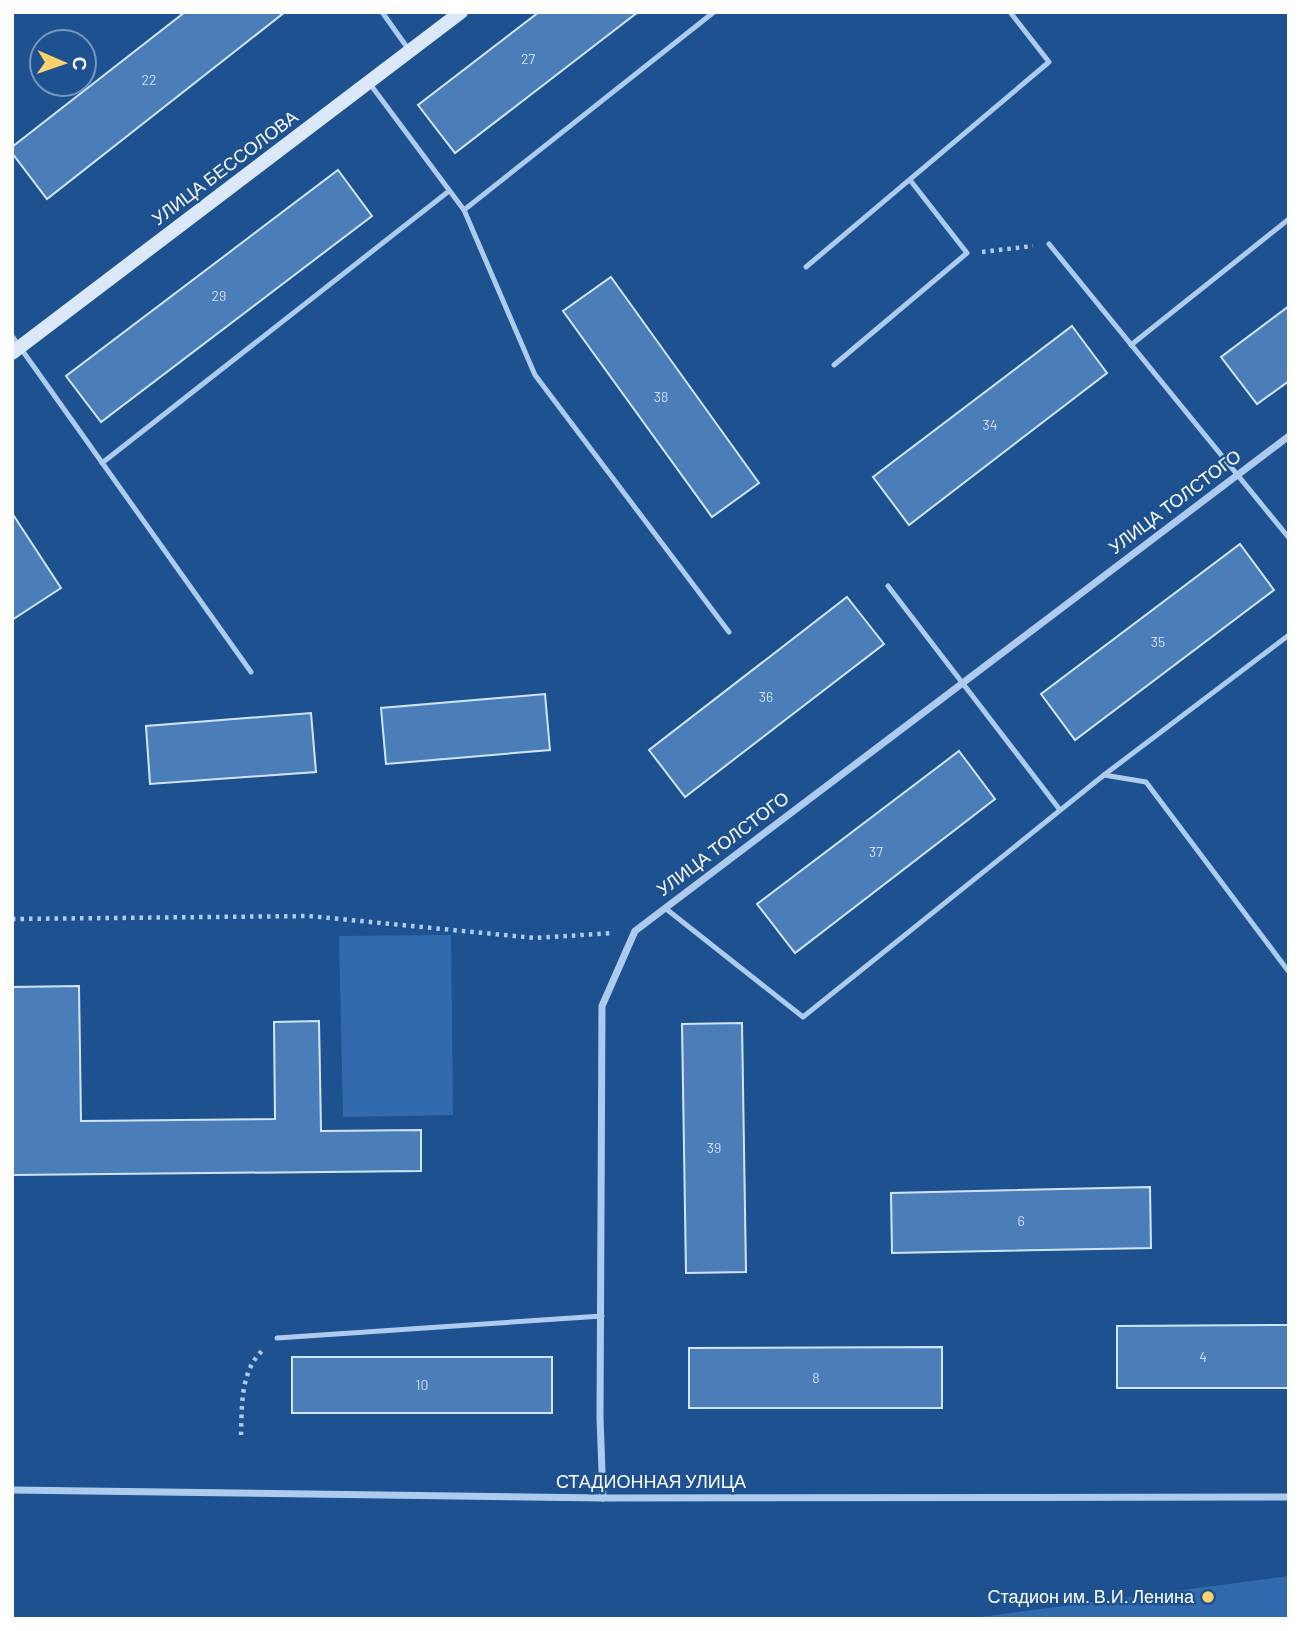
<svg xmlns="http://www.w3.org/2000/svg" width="1301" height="1631" font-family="Barlow,sans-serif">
<rect width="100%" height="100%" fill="#1e5190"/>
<!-- green -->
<g fill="#326bad">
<polygon points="451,935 453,1115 343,1117 339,936"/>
<polygon points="1289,1576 1289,1619 966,1619"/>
</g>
<!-- building -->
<g fill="#4b7db8" stroke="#d3e5fa" stroke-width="2">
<polygon points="185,12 285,12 47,199 12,153 12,147"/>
<polygon points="539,12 638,12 455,153 418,105"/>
<polygon points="338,170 372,216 101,422 66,376"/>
<polygon points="611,277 759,483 712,517 563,311"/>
<polygon points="1289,306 1289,381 1257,404 1221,357"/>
<polygon points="1072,326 1107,373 909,525 873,477"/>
<polygon points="12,513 61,588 12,620"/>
<polygon points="1240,544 1274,590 1075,740 1041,694"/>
<polygon points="847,597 884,644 685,797 649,750"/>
<polygon points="545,694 550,750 386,764 381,708"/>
<polygon points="311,713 316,772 150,784 146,726"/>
<polygon points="959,751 995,799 795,953 757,904"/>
<polygon points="79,986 81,1121 275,1119 274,1022 319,1021 321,1131 421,1130 421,1171 12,1175 12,987"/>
<polygon points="742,1023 746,1272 686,1273 682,1024"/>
<polygon points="1150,1187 1151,1248 892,1253 891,1193"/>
<polygon points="1289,1325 1289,1388 1117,1388 1117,1326"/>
<polygon points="942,1347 942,1408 689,1408 689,1348"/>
<rect x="292" y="1357" width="260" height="56"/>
</g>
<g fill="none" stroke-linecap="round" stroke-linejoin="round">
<!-- path -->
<g stroke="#aecbed" stroke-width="4.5" stroke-dasharray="3.5 5" stroke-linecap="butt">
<polyline points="982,252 1033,246"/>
<polyline points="12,919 309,916 535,938 613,933"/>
<path d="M241 1435C242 1406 240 1371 263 1350"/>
</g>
<!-- lane -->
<g stroke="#aecbed" stroke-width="5">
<polyline points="382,12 409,50"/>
<polyline points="370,84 464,210 535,375 729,632"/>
<polyline points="464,210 714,12"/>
<polyline points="1049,244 1289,538"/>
<polyline points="806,267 1049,62 1010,12"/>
<polyline points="12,336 251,672"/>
<polyline points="1131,345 1289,219"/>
<polyline points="834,365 967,253 910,180"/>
<polyline points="102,463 449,191"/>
<polyline points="888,586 1060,810"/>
<polyline points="1104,775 1146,782 1289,972"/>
<polyline points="665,908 803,1017 1104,775 1289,635"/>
<polyline points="277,1338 602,1316"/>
</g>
<!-- street -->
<g stroke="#aecbed" stroke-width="7">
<polyline points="12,1490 603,1498 1289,1497"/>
<polyline points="603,1498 600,1418 602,1006 635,931 1289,436"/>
</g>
<!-- secondary -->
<polyline stroke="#dae8fa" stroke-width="14" points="12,353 461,12"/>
</g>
<!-- markers -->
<circle fill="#fcd16d" stroke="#1e5190" stroke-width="2.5" cx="1208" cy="1597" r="7"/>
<g text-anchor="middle" stroke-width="5" stroke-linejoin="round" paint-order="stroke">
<!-- number labels -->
<g font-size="14" fill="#d2deed">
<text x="528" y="64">27</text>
<text x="149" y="85">22</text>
<text x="219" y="301">29</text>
<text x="661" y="402">38</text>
<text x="990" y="430">34</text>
<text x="1158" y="647">35</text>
<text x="766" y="702">36</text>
<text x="876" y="857">37</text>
<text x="714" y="1153">39</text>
<text x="1021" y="1226">6</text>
<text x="1203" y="1362">4</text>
<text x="816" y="1383">8</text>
<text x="422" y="1390">10</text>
</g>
<!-- street labels -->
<g font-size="18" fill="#fff" stroke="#1e5190">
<text transform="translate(225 168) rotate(-37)" y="6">УЛИЦА БЕССОЛОВА</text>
<text transform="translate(1175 502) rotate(-37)" y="6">УЛИЦА ТОЛСТОГО</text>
<text transform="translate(723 844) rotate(-37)" y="6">УЛИЦА ТОЛСТОГО</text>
<text x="651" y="1488">СТАДИОННАЯ УЛИЦА</text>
</g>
<!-- poi labels -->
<g font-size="18" fill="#fff" stroke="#1e5190" text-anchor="end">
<text x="1194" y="1603">Стадион им. В.И. Ленина</text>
</g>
</g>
<!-- border -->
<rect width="1301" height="1631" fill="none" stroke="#ffffff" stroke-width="28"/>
<!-- north arrow -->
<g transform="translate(63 63) rotate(92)"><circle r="33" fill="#1e5190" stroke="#7897bc" stroke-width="2"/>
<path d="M0-5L12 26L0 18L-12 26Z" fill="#fcd16d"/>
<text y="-10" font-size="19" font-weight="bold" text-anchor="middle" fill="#ffffff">С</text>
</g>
</svg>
